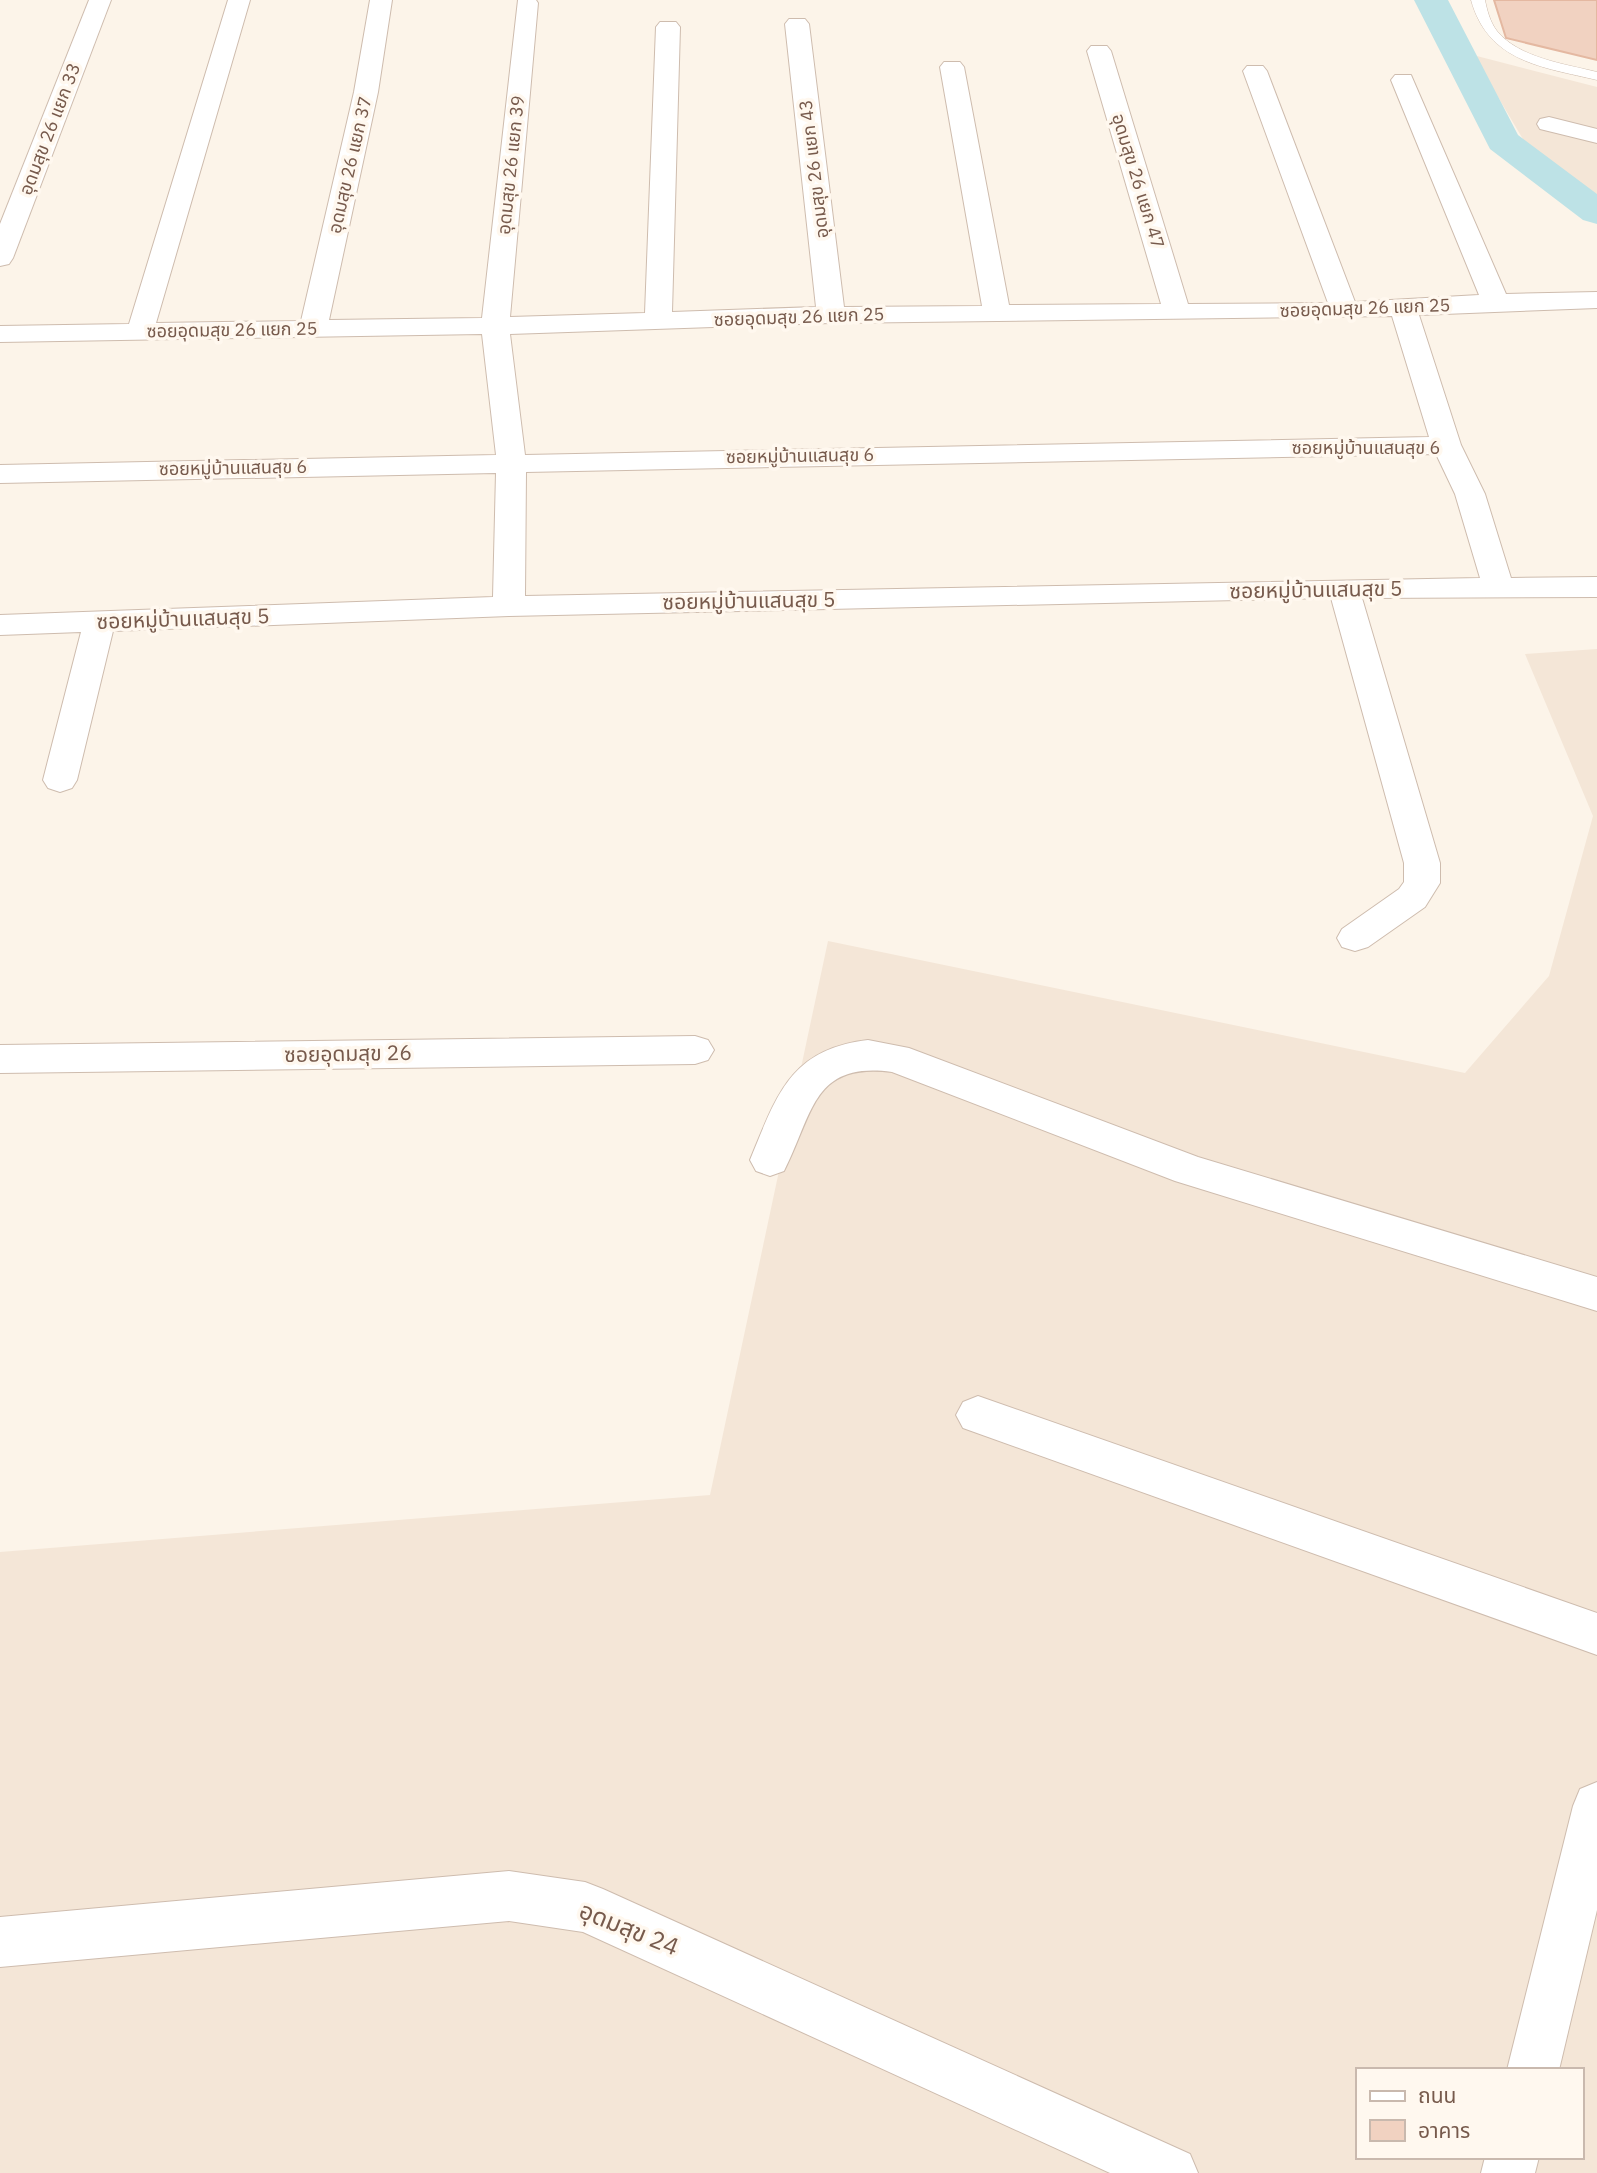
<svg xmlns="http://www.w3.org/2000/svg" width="1597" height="2173" font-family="'IBM Plex Sans','Noto Sans Thai',sans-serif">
<rect width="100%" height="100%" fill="#fcf4e9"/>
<!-- residential -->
<g fill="#f4e6d7" fill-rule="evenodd">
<polygon points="1473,55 1597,87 1597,202 1530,151"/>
<path d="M1597 649V2173H0V1552L710 1495 828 941 1465 1073 1549 976 1593 816 1525 654ZM1357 2070H1581V2157H1357Z"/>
</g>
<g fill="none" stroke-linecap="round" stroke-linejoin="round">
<!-- canal -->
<polygon fill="#bde2e6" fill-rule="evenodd" points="1414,0 1448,0 1518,135 1597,194 1597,224 1583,220 1490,149"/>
</g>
<!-- building -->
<polygon fill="#f1d2c1" stroke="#e4b8a1" stroke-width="2" points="1494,0 1597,0 1597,60 1506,38"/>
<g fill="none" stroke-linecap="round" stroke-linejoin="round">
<!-- service casing -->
<g stroke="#cebcae" stroke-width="1">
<path id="service" d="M1471 0H1485C1487 10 1490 22 1497 31 1519 58 1565 64 1597 72V80C1542 67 1488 62 1471 0Z"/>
</g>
<!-- minor casing -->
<g stroke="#cebcae" stroke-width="2">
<g id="minor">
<polygon points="89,0 111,0 13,258 9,264 0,266 0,224"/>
<path d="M228 0H250L156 323 301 321 354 92 370 0H392L378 92 329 320 482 318 518 0H536L538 3 510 317 645 313 656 27 660 22H676L680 27 672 312 816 307 785 24 789 19H805L809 24 844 307 982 306 940 67 944 62H960L964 67 1009 305 1161 304 1087 51 1091 46H1107L1111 51 1188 304 1328 303 1243 71 1247 66H1263L1267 71 1355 302 1479 295 1391 80 1395 75H1411L1506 294 1597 292V308L1419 315 1461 445 1485 494 1511 578 1597 577V597L1362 598 1440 863V883L1425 907 1368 947 1355 951 1342 947 1337 938 1342 929 1399 889 1404 882V863L1331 598 509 616 113 631 77 780 72 788 60 792 48 788 43 780 81 632 0 635V615L493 597 496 473 0 483V465L496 455 482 334 0 342V326L129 324ZM1392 316 1429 437 525 455 510 334 831 323ZM1436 454 1455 494 1480 578 525 596 526 472Z"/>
<polygon points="1549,117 1597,129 1597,143 1540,129 1537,124 1540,119"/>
<polygon points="695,1036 708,1040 714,1050 708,1060 695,1064 0,1073 0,1045"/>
<path d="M868 1040 909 1048 1198 1157 1597 1277V1311L1175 1181 892 1072C812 1061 813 1115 784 1171L770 1176 756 1171 750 1160C777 1095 790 1049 868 1040Z"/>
<polygon points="978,1396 1597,1613 1597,1655 963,1428 956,1415 963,1402"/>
<polygon points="1597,1782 1597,1910 1559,2070 1507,2070 1573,1806 1580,1789"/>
<polygon points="509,1871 585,1882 603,1889 1190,2154 1198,2173 1110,2173 583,1932 509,1921 0,1967 0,1917"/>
<polygon points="1485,2157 1539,2157 1535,2173 1481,2173"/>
</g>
</g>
<!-- service -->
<use href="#service" fill="#fff" fill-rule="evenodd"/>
<!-- minor -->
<use href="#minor" fill="#fff" fill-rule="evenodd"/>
</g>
<g text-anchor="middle" stroke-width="7" stroke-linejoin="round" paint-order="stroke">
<!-- far-street labels -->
<g font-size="18" fill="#775a4c" stroke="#fff8ef">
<text transform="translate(50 129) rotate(-69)" y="6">อุดมสุข 26 แยก 33</text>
<text transform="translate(350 165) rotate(-77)" y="6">อุดมสุข 26 แยก 37</text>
<text transform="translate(511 165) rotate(-84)" y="6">อุดมสุข 26 แยก 39</text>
<text transform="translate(814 169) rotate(-97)" y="6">อุดมสุข 26 แยก 43</text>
<text transform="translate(1138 181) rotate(73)" y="6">อุดมสุข 26 แยก 47</text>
<text transform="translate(1365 308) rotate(-2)" y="6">ซอยอุดมสุข 26 แยก 25</text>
<text transform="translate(799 317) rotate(-2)" y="6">ซอยอุดมสุข 26 แยก 25</text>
<text transform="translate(232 330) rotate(-1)" y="6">ซอยอุดมสุข 26 แยก 25</text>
<text x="1366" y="454">ซอยหมู่บ้านแสนสุข 6</text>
<text transform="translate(800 456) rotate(-1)" y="6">ซอยหมู่บ้านแสนสุข 6</text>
<text transform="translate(233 468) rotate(-1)" y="6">ซอยหมู่บ้านแสนสุข 6</text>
</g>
<!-- street labels -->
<g font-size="21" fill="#775a4c" stroke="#fff8ef">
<text transform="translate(1316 590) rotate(-1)" y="7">ซอยหมู่บ้านแสนสุข 5</text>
<text transform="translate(749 601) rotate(-1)" y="7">ซอยหมู่บ้านแสนสุข 5</text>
<text transform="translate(183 619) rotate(-2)" y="7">ซอยหมู่บ้านแสนสุข 5</text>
<text transform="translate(348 1054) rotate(-1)" y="7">ซอยอุดมสุข 26</text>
</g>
<!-- near-street labels -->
<g font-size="24" fill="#775a4c" stroke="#fff8ef">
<text transform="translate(629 1929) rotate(22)" y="8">อุดมสุข 24</text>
</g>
</g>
<!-- legend -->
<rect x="1356" y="2068" width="228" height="91" fill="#fff8ef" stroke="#c9b9ae" stroke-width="2"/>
<rect x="1370" y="2091" width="35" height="10" fill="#ffffff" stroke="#c9b9ae" stroke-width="2"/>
<text x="1418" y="2103" font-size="21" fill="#775a4c">ถนน</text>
<rect x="1370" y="2120" width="35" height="21" fill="#f1d2c1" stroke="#c9b9ae" stroke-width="2"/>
<text x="1418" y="2138" font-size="21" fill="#775a4c">อาคาร</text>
</svg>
